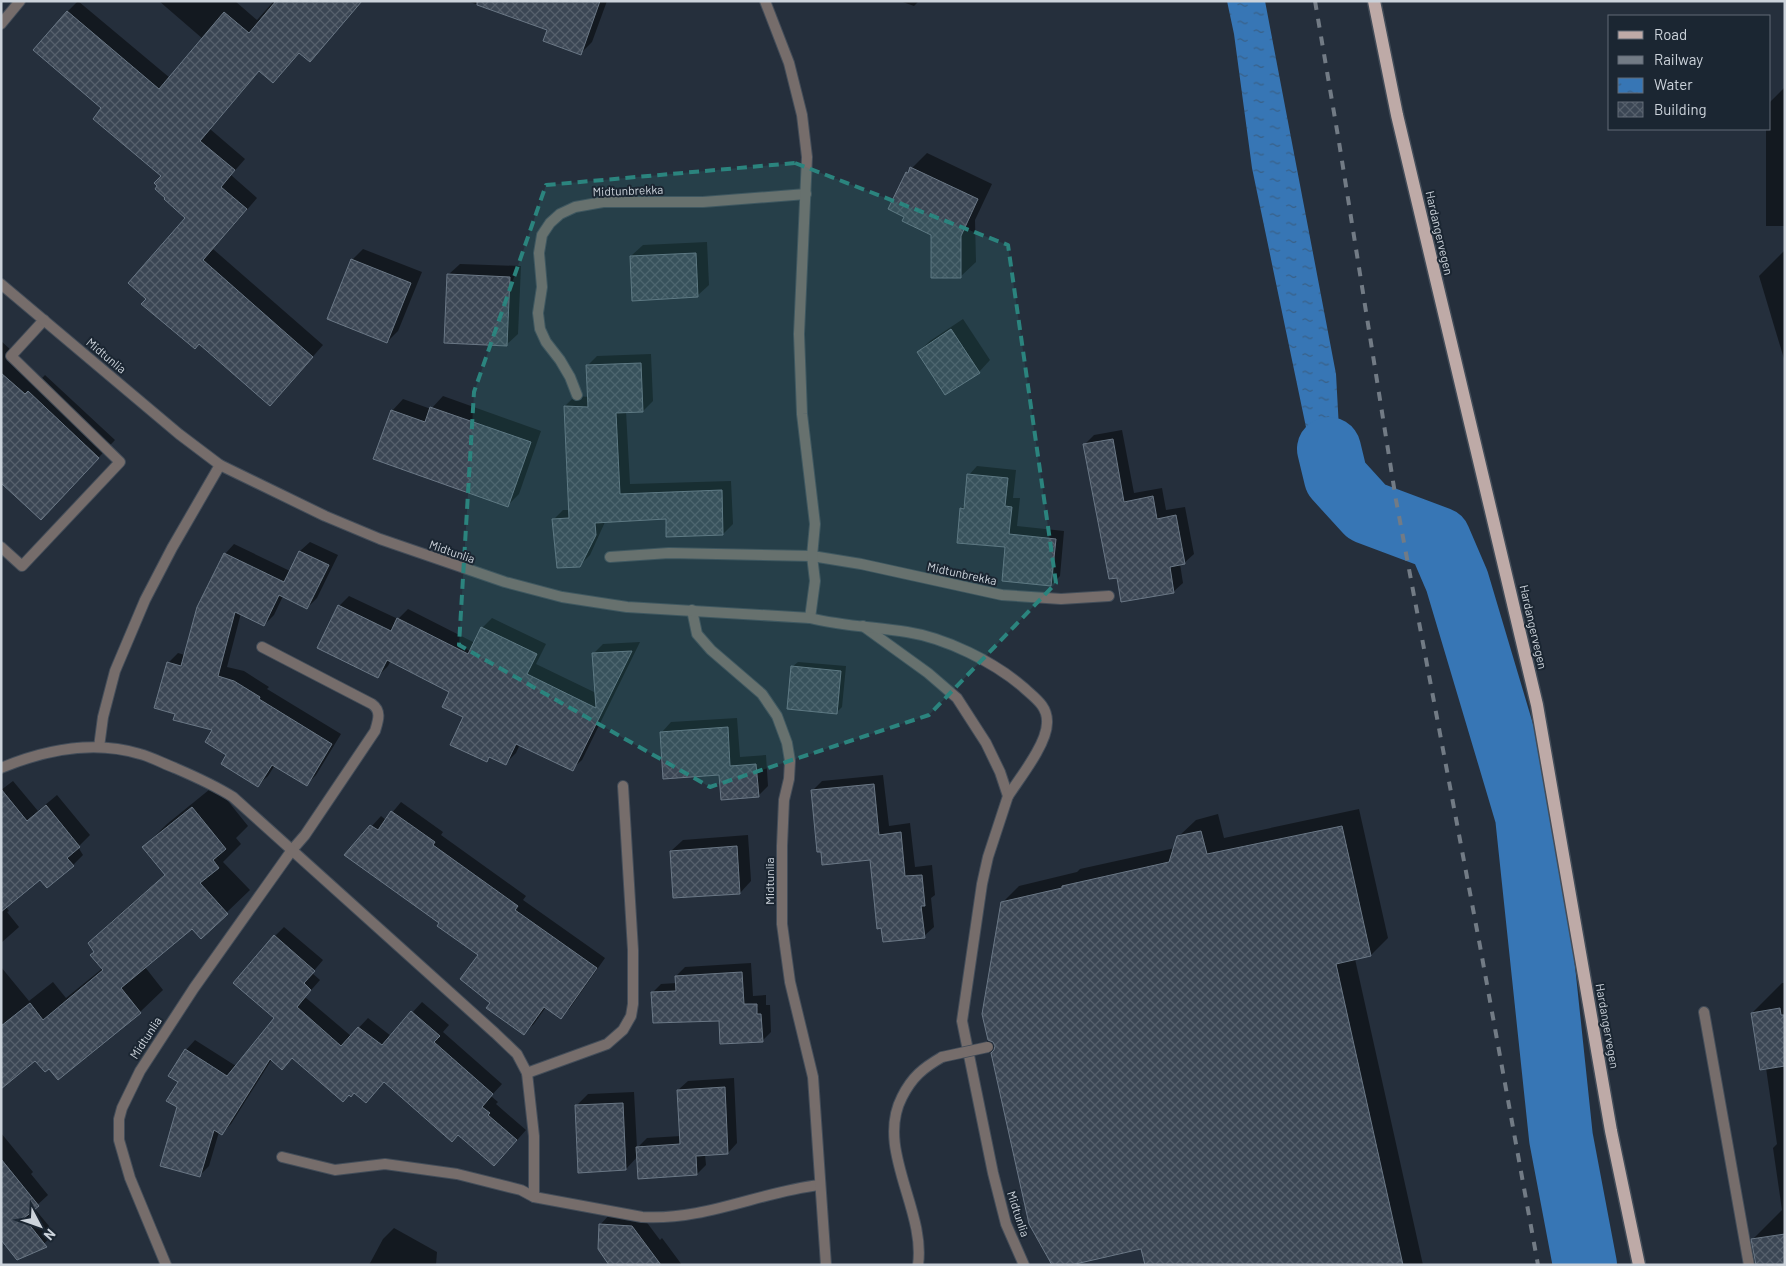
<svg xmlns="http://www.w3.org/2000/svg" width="1786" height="1266" font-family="Barlow,sans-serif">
<defs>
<pattern id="water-ripples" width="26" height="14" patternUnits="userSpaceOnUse" patternTransform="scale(1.25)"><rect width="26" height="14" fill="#3776b5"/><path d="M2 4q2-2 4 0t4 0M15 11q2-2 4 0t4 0" fill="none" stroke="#396087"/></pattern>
<pattern id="building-cross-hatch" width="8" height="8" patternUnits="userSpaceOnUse" patternTransform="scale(1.25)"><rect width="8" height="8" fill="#3b4654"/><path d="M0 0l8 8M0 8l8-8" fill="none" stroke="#56606c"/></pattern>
</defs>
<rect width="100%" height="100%" fill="#252f3c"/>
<!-- water -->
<polygon fill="url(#water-ripples)" points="1227,1 1265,1 1336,374 1340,447 1354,480 1377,502 1382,533 1357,516 1330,503 1312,456 1252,168 1234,34"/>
<!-- shadow -->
<g fill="#0007">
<polygon points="78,1 170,78 203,39 159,1 235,1 257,20 274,1 362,1 310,60 300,52 260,70 210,129 245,159 231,175 257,198 213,249 323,345 281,393 148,298 187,218 162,176 103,108 67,12"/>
<polygon points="607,1 592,42 581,53 548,29 470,2"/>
<polygon points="900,1 919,1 914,6"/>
<polygon points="1785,87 1785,226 1766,226 1766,129 1770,129 1770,102"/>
<polygon points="927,153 992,184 975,220 976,262 960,277 932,234 907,173"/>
<polygon points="707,242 709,285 697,296 631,256 643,245"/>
<polygon points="363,249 422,272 398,331 387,342 352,260"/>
<polygon points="1785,250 1785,362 1759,276"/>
<polygon points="460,264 521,266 518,334 506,345 448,275"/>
<polygon points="963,319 990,360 979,372 918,352 930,341"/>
<polygon points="1,341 42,378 45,375 115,440 41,519 1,481"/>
<polygon points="651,354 653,401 643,411 626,411 630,484 731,481 733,524 723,534 667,518 605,522 590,555 579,566 553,520 563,510 570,510 565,406 575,396 589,397 587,366 597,356"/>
<polygon points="443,396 541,431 519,494 508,505 392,411 403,399 431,409"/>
<polygon points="1122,430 1134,493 1162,488 1166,510 1185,507 1194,554 1184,563 1180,564 1183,583 1173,592 1118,576 1084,445 1094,435"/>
<polygon points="977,466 1016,470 1013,498 1020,498 1017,526 1064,531 1060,576 1051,585 961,509 966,504 969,475"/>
<polygon points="310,542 338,555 317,598 307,608 283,596 274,615 264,625 241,613 227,667 244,671 269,687 267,689 341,734 316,775 307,784 275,765 268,776 258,785 228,754 214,730 177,713 168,663 178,653 185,655 225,554 234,544 290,571 300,551"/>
<polygon points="349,596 398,619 408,609 475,643 482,628 492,618 546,644 536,664 596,693 593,654 603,644 640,642 582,760 572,769 520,744 516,753 506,763 491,756 487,760 451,692 391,660 388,666 378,676 319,648 339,606"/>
<polygon points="798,662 846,666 842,707 837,712 792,667"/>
<polygon points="737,718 740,757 766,755 768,786 758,796 720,774 662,732 671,722"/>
<polygon points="883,775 889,826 910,823 915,867 932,865 935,895 931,898 934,927 924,936 872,859 812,791 822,781"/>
<polygon points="13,781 38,811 57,795 90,835 78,847 83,855 73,865 47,886 40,878 6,907 9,911 7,912 19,927 1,943 1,790"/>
<polygon points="215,785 248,826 236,838 241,844 223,862 250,890 201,937 192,927 145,967 163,990 140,1012 58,1079 49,1067 36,1059 1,1087 1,967 29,1001 53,982 66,998 103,968 96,951 89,943 112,921 166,874 144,847 167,824"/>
<polygon points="401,802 443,832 441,835 526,896 523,900 605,958 570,1008 561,1017 546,1007 534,1024 524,1033 492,1002 480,955 441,923 346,855 381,816 386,820"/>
<polygon points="1359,809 1388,938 1371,955 1355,959 1423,1265 1146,1265 1142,1248 996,1050 1002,903 1019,886 1077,872 1080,869 1175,848 1178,837 1196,820 1218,814 1224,838"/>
<polygon points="748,835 751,881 740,893 671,851 683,840"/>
<polygon points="284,927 323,960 312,973 320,980 305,997 351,1036 368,1018 391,1036 422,1002 449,1025 443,1032 502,1084 491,1096 498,1102 496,1104 526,1130 504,1155 458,1133 384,1081 355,1091 293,1057 272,1059 231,1124 222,1133 219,1132 209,1166 199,1176 178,1107 179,1082 186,1050 195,1040 236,1066 275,1018 275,936"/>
<polygon points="751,963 753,996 766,995 766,1005 770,1005 771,1032 762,1041 720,1020 652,993 661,984 677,983 676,976 685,967"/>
<polygon points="1782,983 1785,983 1785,1265 1753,1239 1782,1210 1773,1148 1777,1144 1766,1068 1752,1013"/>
<polygon points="734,1078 737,1143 728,1153 705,1154 706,1165 697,1174 638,1156 626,1169 576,1106 588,1094 634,1092 637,1148 647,1138 681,1136 678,1090 688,1081"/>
<polygon points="1,1133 33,1172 31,1174 48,1195 34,1208 49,1226 49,1239 38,1249 1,1238"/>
<polygon points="610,1214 642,1216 660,1240 662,1238 682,1265 611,1265 600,1225"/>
<polygon points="394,1228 437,1252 436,1265 369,1265 383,1239"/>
</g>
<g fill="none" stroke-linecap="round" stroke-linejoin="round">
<!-- river -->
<polyline stroke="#3776b5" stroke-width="64" points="1329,449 1336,478 1367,512 1439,539 1457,581 1527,816 1561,1138 1585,1265"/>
</g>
<!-- building -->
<g fill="url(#building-cross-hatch)" stroke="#6a7785">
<polygon points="276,1 362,1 310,62 299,53 273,83 259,71 200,141 235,170 221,187 247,209 203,260 313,357 270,406 199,344 195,349 141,304 146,299 128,283 185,218 164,199 165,198 155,189 157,186 154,183 161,176 93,119 101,108 33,50 67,11 159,89 224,12 249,33"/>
<polygon points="477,1 600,1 581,55 543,41 547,30 477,5"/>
<polygon points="910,167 978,199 961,236 961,278 931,278 931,235 902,221 904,217 888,209 906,172 908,173"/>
<polygon points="696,253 698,297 632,301 630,256"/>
<polygon points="351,259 411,283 387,343 327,319"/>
<polygon points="447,274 510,277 507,346 444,343"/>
<polygon points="951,329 980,373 945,395 917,352"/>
<polygon points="641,363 643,412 616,413 620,494 722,490 723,535 666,537 666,519 595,523 596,535 580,567 557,568 552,519 569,518 564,406 588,407 586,365"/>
<polygon points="1,373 25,394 28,391 99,458 41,520 1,483"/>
<polygon points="430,407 531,442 508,507 373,459 391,410 425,422"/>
<polygon points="1113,439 1124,502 1153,496 1157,519 1176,515 1185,564 1170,567 1174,593 1121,602 1117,578 1109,579 1083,444"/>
<polygon points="967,474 1008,478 1005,506 1012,507 1009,534 1056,539 1051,586 1002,581 1005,547 957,543 960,508 964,509"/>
<polygon points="299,551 329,565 307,609 279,595 264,626 235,612 218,676 234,681 260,697 259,699 332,744 307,786 272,765 258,787 221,764 226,755 205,742 212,730 173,720 175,714 154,708 167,662 181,666 197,607 224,553 284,582"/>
<polygon points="338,605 391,631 397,618 468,654 481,627 537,654 527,674 596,708 592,653 632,651 573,771 516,744 506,765 489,757 487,762 450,745 463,717 442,707 449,692 387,660 378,678 317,648"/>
<polygon points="791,666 841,671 837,714 787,709"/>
<polygon points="728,727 730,766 756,764 759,797 721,800 719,775 663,779 660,732"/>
<polygon points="874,784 879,835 901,832 905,876 922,875 925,906 921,906 925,938 883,942 881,928 877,929 870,860 822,865 821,852 817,852 811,790"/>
<polygon points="1,789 27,821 46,805 80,847 67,858 74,866 47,888 40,880 1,912"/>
<polygon points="192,807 226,849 213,860 219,868 200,883 228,914 201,939 192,929 121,988 141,1013 58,1080 49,1069 45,1072 35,1061 1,1089 1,1026 30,1003 43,1020 103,970 90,955 94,952 88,943 165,875 142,847"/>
<polygon points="391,811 435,842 433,845 518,906 515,910 597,968 561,1019 544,1007 524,1035 486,1008 490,1003 460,979 478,955 437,926 439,923 344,855 370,825 378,830"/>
<polygon points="1342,826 1371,956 1336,964 1403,1265 1145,1265 1141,1249 1071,1265 1052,1265 1029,1224 991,1053 994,1050 995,1046 993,1042 988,1040 982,1014 1001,902 1062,888 1062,886 1169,862 1177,836 1201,831 1207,854"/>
<polygon points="737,846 740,894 673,898 670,851"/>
<polygon points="274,935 315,971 304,983 311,990 297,1007 341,1046 358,1027 382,1045 411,1011 440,1036 434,1042 493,1094 482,1107 490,1113 488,1115 517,1140 494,1166 458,1135 452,1142 384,1082 366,1103 354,1093 351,1097 349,1095 343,1102 292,1058 282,1070 270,1059 222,1135 214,1130 200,1177 160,1166 177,1107 166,1101 178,1082 168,1076 185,1049 227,1076 274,1018 233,983"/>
<polygon points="742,972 744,1004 757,1004 757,1014 761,1014 763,1042 720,1044 719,1021 653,1023 651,992 676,991 675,976"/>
<polygon points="1780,1008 1781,1015 1785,1015 1785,1066 1760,1070 1751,1013"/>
<polygon points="725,1087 728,1154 696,1156 697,1175 638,1179 636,1147 680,1144 677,1090"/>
<polygon points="623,1103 626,1170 578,1173 575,1105"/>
<polygon points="1,1159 39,1206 24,1218 47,1247 17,1260 1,1240"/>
<polygon points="599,1224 632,1226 661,1265 609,1265 598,1249"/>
<polygon points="1785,1234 1785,1265 1756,1265 1751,1239"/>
</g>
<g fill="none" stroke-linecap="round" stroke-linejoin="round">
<!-- service casing -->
<g stroke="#434d59" stroke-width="12">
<g id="service">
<polyline points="577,395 570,377 560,360 546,342 540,329 538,313 542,287 539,253 542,235 550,223 560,214 575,207 603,202 703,202 806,194"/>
<polyline points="1,547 22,566 120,462 11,356 44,320"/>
<polyline points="610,557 669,553 812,556 861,564 1002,595 1061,599 1109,596"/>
<polyline points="863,626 928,673 957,698 986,743 1000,772 1008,796 988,857 982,884 962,1021 993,1173 1006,1224 1024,1265"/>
<polyline points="1704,1012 1749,1265"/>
<path d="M282 1157 335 1170 385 1164 457 1174 521 1190 534 1197 642 1217C703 1221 760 1192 819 1185"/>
<polyline points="166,1265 130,1178 119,1140 119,1119 122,1108 140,1071 194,988 292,850"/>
<path d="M918 1265C926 1210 875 1149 902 1097 912 1077 923 1068 942 1057"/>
</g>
</g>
<!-- minor casing -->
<g stroke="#434d59" stroke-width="12">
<g id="minor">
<polyline points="765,1 789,63 802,115 807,157 799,334 802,414 815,524 812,556 815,581 810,618"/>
<polyline points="1,24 20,1"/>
<polyline points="692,610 697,634 711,650 762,694 777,716 787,743 790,761 789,779 784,800 782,846 782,924 790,982 813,1077 826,1265"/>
<path d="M262 647 372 704C382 711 378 721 375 731L305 835 292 850"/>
<polyline points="99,747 103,717 115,671 145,600 172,548 220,465"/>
<path d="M1 768C44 750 94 740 140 754 152 757 164 764 175 768 196 777 214 785 233 797L495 1033 517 1054 527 1073 534 1136V1197"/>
<polyline points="527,1073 607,1044 623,1030 631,1016 633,1004 633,950 623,786"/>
</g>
</g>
<!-- tertiary casing -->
<g stroke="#434d59" stroke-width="12">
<path id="tertiary" d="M1 284 179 434 220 465 325 516 380 539 505 582 562 597 627 607 810 618C841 626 875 627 907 632 946 638 994 662 1023 687 1035 698 1048 706 1047 723 1047 744 1019 779 1008 796"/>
</g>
<!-- primary casing -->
<g stroke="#434d59" stroke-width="15">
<polyline id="primary" points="1374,1 1397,115 1537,705 1611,1131 1639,1265"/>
</g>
<!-- service -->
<use href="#service" stroke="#766d6b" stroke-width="10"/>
<!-- minor -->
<use href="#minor" stroke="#766d6b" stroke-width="10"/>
<!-- tertiary -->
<use href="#tertiary" stroke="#766d6b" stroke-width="10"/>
<!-- primary -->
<use href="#primary" stroke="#beaaa7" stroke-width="12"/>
<!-- rail -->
<polyline stroke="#727b85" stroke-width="4" stroke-dasharray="9 9" stroke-linecap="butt" points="1315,1 1339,142 1396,500 1480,946 1538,1265"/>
<!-- service-bridge casing -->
<g stroke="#434d59" stroke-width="12" stroke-linecap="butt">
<polyline id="service-bridge" points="942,1057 988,1047"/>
</g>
<!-- service-bridge -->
<use href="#service-bridge" stroke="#766d6b" stroke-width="10"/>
</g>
<!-- marked area -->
<path fill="#2b847e" fill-opacity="0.2" stroke="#2b847e" stroke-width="4" stroke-dasharray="10 6" stroke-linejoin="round" d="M795 163 1008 245 1056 583 929 715 710 787 459 645 474 392 546 185Z"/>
<g text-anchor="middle" stroke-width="4" stroke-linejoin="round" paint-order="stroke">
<!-- street labels -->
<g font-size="12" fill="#ccd3db" stroke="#1b2632">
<text transform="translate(628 191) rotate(-2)" y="4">Midtunbrekka</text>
<text transform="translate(1439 233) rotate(77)" y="4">Hardangervegen</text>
<text transform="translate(106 356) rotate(40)" y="4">Midtunlia</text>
<text transform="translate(452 552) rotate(19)" y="4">Midtunlia</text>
<text transform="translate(962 574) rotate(12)" y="4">Midtunbrekka</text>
<text transform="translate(1533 627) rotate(77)" y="4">Hardangervegen</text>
<text transform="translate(770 881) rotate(-90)" y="4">Midtunlia</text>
<text transform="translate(1607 1026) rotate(80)" y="4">Hardangervegen</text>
<text transform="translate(146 1038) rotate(-57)" y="4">Midtunlia</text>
<text transform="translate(1018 1214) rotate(72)" y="4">Midtunlia</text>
</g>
</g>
<!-- border -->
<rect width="1786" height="1266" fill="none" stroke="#ccd3db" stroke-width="5"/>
<!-- legend -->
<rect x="1608" y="15" width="162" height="115" fill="#1b2632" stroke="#626b76"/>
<rect x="1618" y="31" width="25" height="8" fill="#beaaa7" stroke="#626b76"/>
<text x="1654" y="40" font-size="15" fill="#ccd3db">Road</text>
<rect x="1618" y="56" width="25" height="8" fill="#727b85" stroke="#626b76"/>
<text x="1654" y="65" font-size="15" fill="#ccd3db">Railway</text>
<rect x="1618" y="78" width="25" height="15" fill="url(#water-ripples)" stroke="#626b76"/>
<text x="1654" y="90" font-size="15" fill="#ccd3db">Water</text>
<rect x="1618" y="102" width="25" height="15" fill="url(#building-cross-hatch)" stroke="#626b76"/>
<text x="1654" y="115" font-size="15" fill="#ccd3db">Building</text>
<!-- north arrow -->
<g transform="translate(40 1226) rotate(131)" stroke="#1b2632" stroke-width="4" paint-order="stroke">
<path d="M0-4L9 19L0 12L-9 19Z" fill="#ccd3db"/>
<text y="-8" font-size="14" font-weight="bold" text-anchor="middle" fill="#ccd3db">N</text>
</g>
</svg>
